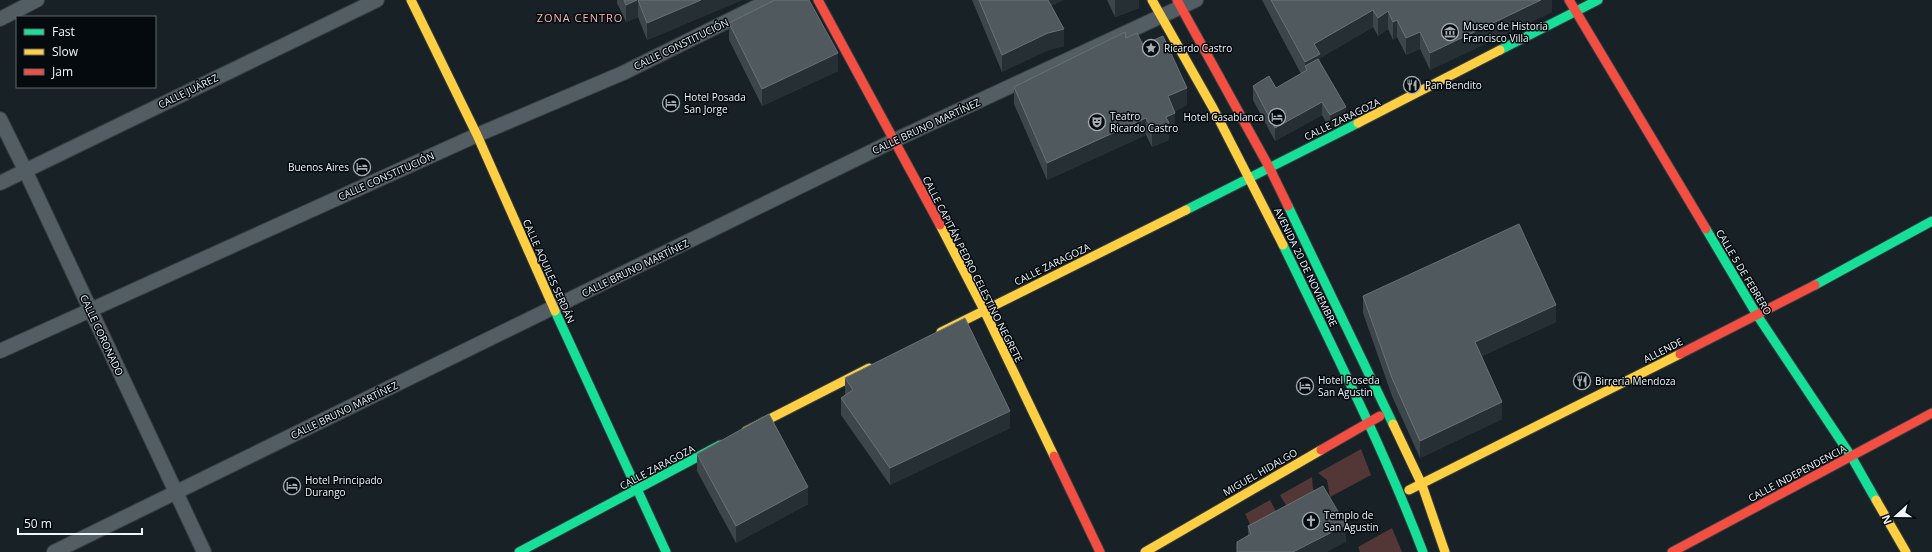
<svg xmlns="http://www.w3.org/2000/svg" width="1932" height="552" font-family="'Open Sans',sans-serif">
<rect width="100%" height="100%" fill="#182125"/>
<!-- green -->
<g fill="#533737">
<polygon points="1361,449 1371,475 1330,497 1327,480 1318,473"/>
<polygon points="1312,477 1313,489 1322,496 1291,514 1280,495"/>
<polygon points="1270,500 1281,521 1255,534 1245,514"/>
<polygon points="1392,528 1402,552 1360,552 1358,547"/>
</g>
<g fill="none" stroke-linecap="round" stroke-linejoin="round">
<!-- street casing -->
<g stroke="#373e42" stroke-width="16">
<g id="street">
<polyline points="0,19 37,0"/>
<polyline points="0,119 25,170 204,552"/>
<polyline points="0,183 377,0"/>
<polyline points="0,351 477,135 623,73 770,0"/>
<polyline points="54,552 895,140 1196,0"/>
</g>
</g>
<!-- fast casing -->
<g stroke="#373e42" stroke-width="11">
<g id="fast">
<polyline points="1500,50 1598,0"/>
<polyline points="1288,206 1393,424"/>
<polyline points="1186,210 1358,123"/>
<polyline points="1706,229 1757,315 1851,456 1876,500"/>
<path d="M1283 245C1332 346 1383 447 1423 552"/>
<polyline points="1815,285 1932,221"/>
<polyline points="555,311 666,552"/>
<polyline points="519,552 720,445"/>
</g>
</g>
<!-- slow casing -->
<g stroke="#373e42" stroke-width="11">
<g id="slow">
<polyline points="411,0 477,135 555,311"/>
<polyline points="1152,0 1213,108 1283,245"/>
<polyline points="1358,123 1500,50"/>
<polyline points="940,225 984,310 1054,456"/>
<polyline points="941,332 1186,210"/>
<polyline points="1393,424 1422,485 1445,552"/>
<polyline points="746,431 869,368"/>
<polyline points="1409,490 1680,354"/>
<polyline points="1876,500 1906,552"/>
<polyline points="1145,552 1321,450"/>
</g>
</g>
<!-- jam casing -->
<g stroke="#373e42" stroke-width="11">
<g id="jam">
<polyline points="818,0 940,225"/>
<polyline points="1177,0 1269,167 1288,206"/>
<polyline points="1569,0 1706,229"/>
<polyline points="1680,354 1815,285"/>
<polyline points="1321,450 1380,416"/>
<polyline points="1054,456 1100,552"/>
<polyline points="1672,552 1932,413"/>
</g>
</g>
<!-- street -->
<use href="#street" stroke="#525d64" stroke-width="14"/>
<!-- fast -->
<use href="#fast" stroke="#16e098" stroke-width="9"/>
<!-- slow -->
<use href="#slow" stroke="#ffcf43" stroke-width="9"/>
<!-- jam -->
<use href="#jam" stroke="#f24e42" stroke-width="9"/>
</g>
<!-- wall -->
<g fill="#3c464b">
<polygon points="617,0 742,0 647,40 638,17 626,22 617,3"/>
<polygon points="972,0 1063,0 1051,6 1064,46 1048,50 1002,72"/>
<polygon points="1107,0 1139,0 1139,8 1115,17"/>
<polygon points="1262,0 1552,0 1552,12 1430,70 1420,49 1406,55 1397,37 1393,40 1388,29 1378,36 1373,27 1320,58 1320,61 1346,121 1330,129 1322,115 1275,141 1253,100 1253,86 1276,88 1301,74"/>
<polygon points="729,23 838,71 762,106 729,40"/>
<polygon points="1126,38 1143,45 1187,105 1175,111 1175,130 1169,133 1169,140 1152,147 1146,135 1047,180 1014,104 1014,87"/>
<polygon points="1363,296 1556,322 1482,356 1502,419 1420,458 1392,396 1363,313"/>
<polygon points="845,378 1010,428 890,485 841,415 841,398 845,395"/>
<polygon points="697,454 808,504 736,543 697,471"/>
<polygon points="1248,526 1346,542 1248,536"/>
</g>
<!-- shaded-wall -->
<g fill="#262f34">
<polygon points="638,0 638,17 626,22 626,5"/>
<polygon points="701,0 742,0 647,40 647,23"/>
<polygon points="1043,0 1063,0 1043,10"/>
<polygon points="1115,0 1139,0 1139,8 1115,17"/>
<polygon points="1541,0 1552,0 1552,12 1430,70 1430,53"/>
<polygon points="1373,10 1373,27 1320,58 1320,71 1307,70 1305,66 1305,80 1305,62 1314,44"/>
<polygon points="1388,11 1388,29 1378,36 1378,18"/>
<polygon points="1397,20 1397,37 1393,40 1393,22"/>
<polygon points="1064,29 1064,46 1048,50 1002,72 1002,55 1048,33"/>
<polygon points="1420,32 1420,49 1406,55 1406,38"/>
<polygon points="838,53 838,71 762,106 762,89"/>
<polygon points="1187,88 1187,105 1168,114 1168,96"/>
<polygon points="1322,102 1322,115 1275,141 1275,128"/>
<polygon points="1346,107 1346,121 1330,129 1330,115"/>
<polygon points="1175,113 1175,130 1169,133 1169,140 1152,147 1152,130 1166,117"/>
<polygon points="1146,118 1146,135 1047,180 1047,163"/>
<polygon points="1556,305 1556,322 1475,359 1475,342"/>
<polygon points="1502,402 1502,419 1420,458 1420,441"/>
<polygon points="1010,411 1010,428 890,485 890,468"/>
<polygon points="808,487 808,504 736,543 736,526"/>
<polygon points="1346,525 1346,542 1327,552 1293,552"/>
</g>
<!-- building -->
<g fill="#4f595e" stroke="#687277">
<polygon points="624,0 637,0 626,5"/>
<polygon points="638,0 701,0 647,23"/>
<polygon points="775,0 809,0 838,53 762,89 729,23"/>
<polygon points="979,0 1048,0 1064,29 1048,33 1002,55"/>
<polygon points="1271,0 1541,0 1430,53 1420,32 1406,38 1397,20 1393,22 1388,11 1378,18 1373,10 1314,44 1320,54 1305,62"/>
<polygon points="1125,32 1126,38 1137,33 1143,45 1163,36 1187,88 1168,96 1175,113 1166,117 1169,123 1152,130 1146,118 1047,163 1014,87"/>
<polygon points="1318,59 1346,107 1330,115 1322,102 1275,128 1253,86 1269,76 1276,88 1307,70 1305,66"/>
<polygon points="1519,224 1556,305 1475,342 1502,402 1420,441 1392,378 1363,296"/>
<polygon points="965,318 1010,411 890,468 841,398 853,390 845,378"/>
<polygon points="769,414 808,487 736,526 697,454"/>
<polygon points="1323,486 1346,525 1293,552 1237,552 1237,542 1251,534 1248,526"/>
</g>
<!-- icons -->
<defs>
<g id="museum-ring" transform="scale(0.9)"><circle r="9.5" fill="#050a0e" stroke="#a2acb1" stroke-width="1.5"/><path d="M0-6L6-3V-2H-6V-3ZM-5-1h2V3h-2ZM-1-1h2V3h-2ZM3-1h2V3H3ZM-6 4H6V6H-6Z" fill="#a2acb1"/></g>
<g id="sight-ring" transform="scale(0.9)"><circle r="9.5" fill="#050a0e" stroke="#a2acb1" stroke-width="1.5"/><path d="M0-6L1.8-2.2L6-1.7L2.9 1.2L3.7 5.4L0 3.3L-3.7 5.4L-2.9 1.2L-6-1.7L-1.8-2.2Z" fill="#a2acb1"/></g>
<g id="restaurant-ring" transform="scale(0.9)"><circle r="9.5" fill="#050a0e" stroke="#a2acb1" stroke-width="1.5"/><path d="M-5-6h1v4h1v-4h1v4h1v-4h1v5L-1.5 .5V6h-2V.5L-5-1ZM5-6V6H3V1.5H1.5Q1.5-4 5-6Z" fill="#a2acb1"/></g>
<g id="hotel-ring" transform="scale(0.9)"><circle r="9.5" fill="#050a0e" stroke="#a2acb1" stroke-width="1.5"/><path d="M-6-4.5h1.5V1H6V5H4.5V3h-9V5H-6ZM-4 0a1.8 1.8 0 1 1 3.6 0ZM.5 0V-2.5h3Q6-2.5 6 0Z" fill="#a2acb1"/></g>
<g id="theatre-ring" transform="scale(0.9)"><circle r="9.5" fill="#050a0e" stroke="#a2acb1" stroke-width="1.5"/><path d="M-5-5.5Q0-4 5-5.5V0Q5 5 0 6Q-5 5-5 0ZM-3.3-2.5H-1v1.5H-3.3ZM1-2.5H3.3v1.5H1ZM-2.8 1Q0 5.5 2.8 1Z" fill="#a2acb1"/></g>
<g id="church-ring" transform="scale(0.9)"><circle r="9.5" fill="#050a0e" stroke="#a2acb1" stroke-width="1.5"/><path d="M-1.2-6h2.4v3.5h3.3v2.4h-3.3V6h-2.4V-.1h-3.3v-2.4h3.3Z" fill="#a2acb1"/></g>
</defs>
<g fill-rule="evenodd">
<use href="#museum-ring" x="1450" y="32"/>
<use href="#sight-ring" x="1151" y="48"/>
<use href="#restaurant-ring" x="1412" y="85"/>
<use href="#hotel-ring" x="671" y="103"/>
<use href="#hotel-ring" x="1277" y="117"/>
<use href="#theatre-ring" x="1097" y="122"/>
<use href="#hotel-ring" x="362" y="167"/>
<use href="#restaurant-ring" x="1582" y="381"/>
<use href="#hotel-ring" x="1305" y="386"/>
<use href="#hotel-ring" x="292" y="486"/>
<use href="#church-ring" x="1311" y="521"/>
</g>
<g text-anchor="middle" stroke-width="3" stroke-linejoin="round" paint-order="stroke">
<!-- poi labels -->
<g font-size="10" fill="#edf7fc" stroke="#050a0e" text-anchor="start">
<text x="1463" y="30">Museo de Historia<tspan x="1463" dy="12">Francisco Villa</tspan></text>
<text x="1164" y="52">Ricardo Castro</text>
<text x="1425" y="89">Pan Bendito</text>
<text x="684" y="101">Hotel Posada<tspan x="684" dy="12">San Jorge</tspan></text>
<text x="1110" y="120">Teatro<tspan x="1110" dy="12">Ricardo Castro</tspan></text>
<text x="1264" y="121" text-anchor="end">Hotel Casablanca</text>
<text x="349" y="171" text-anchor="end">Buenos Aires</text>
<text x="1318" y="384">Hotel Poseda<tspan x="1318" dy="12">San Agustin</tspan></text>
<text x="1595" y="385">Birreria Mendoza</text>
<text x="305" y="484">Hotel Principado<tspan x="305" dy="12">Durango</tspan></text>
<text x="1324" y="519">Templo de<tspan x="1324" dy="12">San Agustin</tspan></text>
</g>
<!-- street labels -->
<g font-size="10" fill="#edf7fc" stroke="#050a0e">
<text transform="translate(681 44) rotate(-26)" y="4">CALLE CONSTITUCIÓN</text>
<text transform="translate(188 91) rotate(-26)" y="4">CALLE JUÁREZ</text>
<text transform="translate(1342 119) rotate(-26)" y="4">CALLE ZARAGOZA</text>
<text transform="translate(926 126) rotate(-25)" y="4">CALLE BRUNO MARTÍNEZ</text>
<text transform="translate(386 176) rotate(-24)" y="4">CALLE CONSTITUCIÓN</text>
<text transform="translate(1052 264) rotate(-26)" y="4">CALLE ZARAGOZA</text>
<text transform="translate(1306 267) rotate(64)" y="4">AVENIDA 20 DE NOVIEMBRE</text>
<text transform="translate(635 268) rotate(-26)" y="4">CALLE BRUNO MARTÍNEZ</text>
<text transform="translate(973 269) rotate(63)" y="4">CALLE CAPITÁN PEDRO CELESTINO NEGRETE</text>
<text transform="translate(549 271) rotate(66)" y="4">CALLE AQUILES SERDÁN</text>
<text transform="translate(1744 272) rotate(59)" y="4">CALLE 5 DE FEBRERO</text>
<text transform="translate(102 335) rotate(65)" y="4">CALLE CORONADO</text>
<text transform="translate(1663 350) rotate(-27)" y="4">ALLENDE</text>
<text transform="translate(344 410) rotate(-26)" y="4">CALLE BRUNO MARTÍNEZ</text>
<text transform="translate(657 467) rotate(-28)" y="4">CALLE ZARAGOZA</text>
<text transform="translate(1260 472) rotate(-30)" y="4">MIGUEL HIDALGO</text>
<text transform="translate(1797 473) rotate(-28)" y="4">CALLE INDEPENDENCIA</text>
</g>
<!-- neighbourhood labels -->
<g font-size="11" letter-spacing="1" fill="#f9b5b5" stroke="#050a0e">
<text x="580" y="22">ZONA CENTRO</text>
</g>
</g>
<!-- legend -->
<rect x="16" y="16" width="140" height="72" fill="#050a0e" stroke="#62696d"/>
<rect x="24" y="29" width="20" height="6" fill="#16e098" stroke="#62696d"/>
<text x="52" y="36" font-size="12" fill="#edf7fc">Fast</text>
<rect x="24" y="49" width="20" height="6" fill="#ffcf43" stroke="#62696d"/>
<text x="52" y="56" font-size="12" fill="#edf7fc">Slow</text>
<rect x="24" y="69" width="20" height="6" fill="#f24e42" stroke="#62696d"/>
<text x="52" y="76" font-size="12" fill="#edf7fc">Jam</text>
<!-- north arrow -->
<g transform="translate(1896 516) rotate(249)" stroke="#050a0e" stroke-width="3" paint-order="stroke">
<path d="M0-3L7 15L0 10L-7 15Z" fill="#edf7fc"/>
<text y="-6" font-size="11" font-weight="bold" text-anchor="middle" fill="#edf7fc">N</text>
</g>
<!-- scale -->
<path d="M18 528v6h124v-6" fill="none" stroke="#edf7fc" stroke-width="2"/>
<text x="24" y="528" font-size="12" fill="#edf7fc" stroke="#050a0e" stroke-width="3" paint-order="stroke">50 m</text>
</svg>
